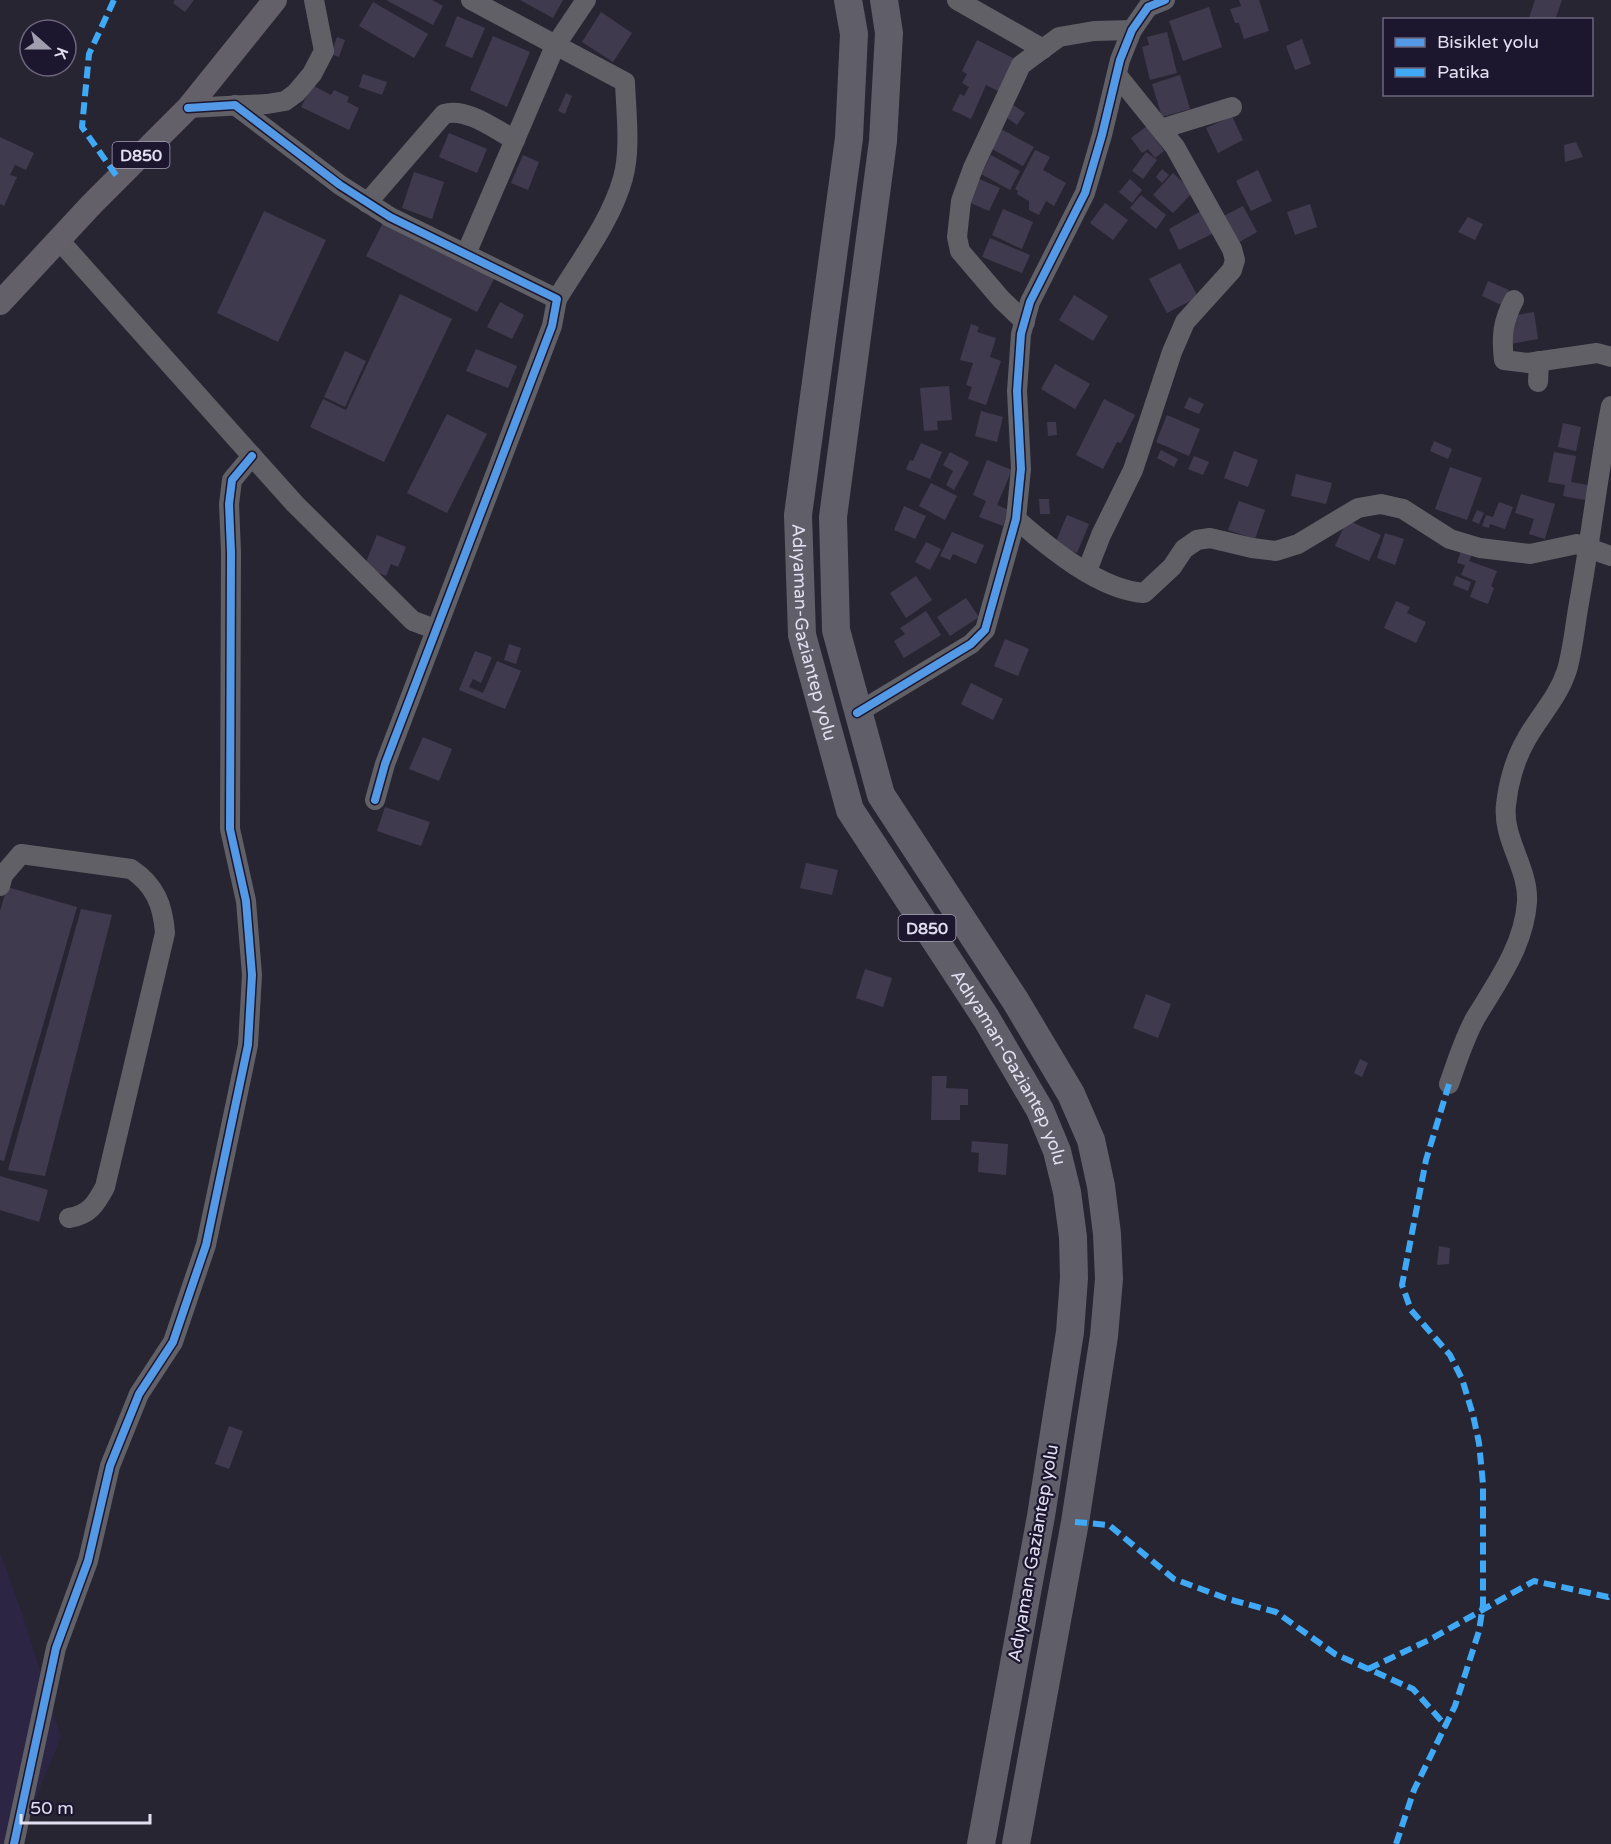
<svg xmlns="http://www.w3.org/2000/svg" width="1611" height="1844" font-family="'Varela Round',sans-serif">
<rect width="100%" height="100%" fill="#282533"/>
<!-- built -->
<polygon fill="#2c2543" points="0,1553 21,1610 61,1737 17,1844 0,1844"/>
<!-- building -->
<g fill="#403a4e">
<polygon points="175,0 194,0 185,12 173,3"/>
<polygon points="386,0 432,0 443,6 433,25"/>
<polygon points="520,0 563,0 553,18"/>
<polygon points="1239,0 1259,0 1269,31 1244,39 1239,23 1235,23 1230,9 1241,6"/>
<polygon points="1535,0 1562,0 1555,20 1529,18"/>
<polygon points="373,2 428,34 414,58 359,26"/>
<polygon points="1209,7 1222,47 1183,61 1169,21"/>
<polygon points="601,12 632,33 613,62 582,42"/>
<polygon points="457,16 485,28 472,58 445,46"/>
<polygon points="1167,32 1177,73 1150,80 1142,47 1149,45 1147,37"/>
<polygon points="493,36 530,52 507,107 470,90"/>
<polygon points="337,37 345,40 339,57 331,54"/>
<polygon points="1302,39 1311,64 1295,70 1286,46"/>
<polygon points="977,40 1017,60 1002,93 986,85 971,119 952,110 960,94 964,96 969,87 962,83 967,74 962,71"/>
<polygon points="363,74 387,82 382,95 359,87"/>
<polygon points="1180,75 1190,109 1162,117 1152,84"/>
<polygon points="312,85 331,95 334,90 349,97 347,102 359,108 349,130 301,107"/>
<polygon points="566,93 572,96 565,114 558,111"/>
<polygon points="1010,103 1025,113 1017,125 1003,115"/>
<polygon points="1232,116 1243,140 1218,153 1206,128"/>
<polygon points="1147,126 1164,151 1155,158 1148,149 1142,153 1131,138"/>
<polygon points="1001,129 1034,147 1023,166 990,148"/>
<polygon points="449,133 487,149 477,173 439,157"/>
<polygon points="0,137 34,153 26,170 15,165 10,175 17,177 4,206 0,204"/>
<polygon points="1576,142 1583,157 1565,162 1564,145"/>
<polygon points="1035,150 1050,157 1043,170 1066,183 1054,206 1046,201 1039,215 1029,210 1029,201 1017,194 1018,191 1015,189"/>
<polygon points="1146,152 1157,160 1143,179 1132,171"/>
<polygon points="523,155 539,162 528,190 511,183"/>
<polygon points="991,155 1020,171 1010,190 981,174"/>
<polygon points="1162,169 1169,175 1162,183 1156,177"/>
<polygon points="1258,170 1272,201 1251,211 1236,181"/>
<polygon points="414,172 444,182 432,219 402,208"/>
<polygon points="1173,173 1193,192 1173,213 1153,195"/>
<polygon points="977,178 1000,188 989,211 966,201"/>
<polygon points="1130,179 1142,190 1132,203 1119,192"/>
<polygon points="1141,195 1166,215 1156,229 1130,208"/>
<polygon points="1105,203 1128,220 1113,240 1090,223"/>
<polygon points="1310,204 1317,227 1295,235 1287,212"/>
<polygon points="1243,206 1257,232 1236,244 1222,217"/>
<polygon points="1003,209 1033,222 1022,249 992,235"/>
<polygon points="1203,210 1214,233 1179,250 1169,229"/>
<polygon points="264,211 326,240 278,342 217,313"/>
<polygon points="1468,217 1483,224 1475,240 1458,232"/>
<polygon points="384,221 495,277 477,312 366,256"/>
<polygon points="990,238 1030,255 1022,273 982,257"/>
<polygon points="1180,263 1198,297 1167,313 1149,279"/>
<polygon points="1488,281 1509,290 1501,305 1482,296"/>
<polygon points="400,294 452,319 384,462 310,427 323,399 346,410"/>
<polygon points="1074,295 1108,316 1093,341 1059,320"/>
<polygon points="500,302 524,315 512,339 487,327"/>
<polygon points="1534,312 1538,339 1511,344 1507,317"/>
<polygon points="971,324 979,327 977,332 996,338 990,357 1001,361 986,405 968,399 972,387 966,385 973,363 960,360"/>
<polygon points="476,349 517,366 508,388 466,371"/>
<polygon points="345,351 366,361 345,407 324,397"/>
<polygon points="1055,364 1090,384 1075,409 1041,389"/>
<polygon points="949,386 952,420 937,421 938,430 924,431 920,388"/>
<polygon points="1189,397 1204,404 1199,414 1184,408"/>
<polygon points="1104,399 1135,415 1121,443 1117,442 1103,469 1076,455"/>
<polygon points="981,411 1003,417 997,442 975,436"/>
<polygon points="447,414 487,434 447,513 407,493"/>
<polygon points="1167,415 1200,429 1189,456 1156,442"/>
<polygon points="1047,422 1056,422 1057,435 1048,436"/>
<polygon points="1563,423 1581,427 1576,451 1558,447"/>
<polygon points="1434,441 1452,449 1448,459 1430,451"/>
<polygon points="921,443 942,452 930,479 906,469 910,460 913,461"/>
<polygon points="1161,450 1178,459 1174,467 1157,458"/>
<polygon points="1234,451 1258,460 1248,487 1224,478"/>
<polygon points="950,452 969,462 954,490 946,485 953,471 943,465"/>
<polygon points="1554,452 1576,456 1571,482 1593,486 1590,501 1563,496 1565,485 1548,482"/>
<polygon points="1194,456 1209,462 1203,475 1188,469"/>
<polygon points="987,460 1012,470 997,505 1009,510 1003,526 979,517 986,501 973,495"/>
<polygon points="1450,467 1482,478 1467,520 1435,509"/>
<polygon points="1296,474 1332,483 1326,504 1291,496"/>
<polygon points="931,483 957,496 945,520 919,506"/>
<polygon points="1521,494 1555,504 1545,539 1529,534 1534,519 1515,513"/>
<polygon points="1039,499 1049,499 1050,514 1040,514"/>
<polygon points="1239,501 1265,510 1255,539 1228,530"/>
<polygon points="1499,502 1513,507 1505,529 1490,524 1489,528 1482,526 1486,515 1493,517"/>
<polygon points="904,506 926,516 915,539 894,530"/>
<polygon points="1477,510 1484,513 1479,524 1472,521"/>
<polygon points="1067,515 1089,524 1077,553 1055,544"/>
<polygon points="1347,520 1381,535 1369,561 1335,546"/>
<polygon points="952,532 984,545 976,564 953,554 950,560 940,556"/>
<polygon points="1385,533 1404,539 1395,565 1377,558"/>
<polygon points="377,535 406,547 398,567 391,564 386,576 364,567"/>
<polygon points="926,542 941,549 930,570 915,562"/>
<polygon points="1461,551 1472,555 1469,561 1497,571 1491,586 1494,588 1488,604 1470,597 1476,581 1461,575 1465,565 1457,563"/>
<polygon points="916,576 932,600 906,618 890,593"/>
<polygon points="1456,576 1471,582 1468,591 1453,585"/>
<polygon points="966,598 979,617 950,636 937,617"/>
<polygon points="1396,601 1410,607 1407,613 1426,622 1416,643 1384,628"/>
<polygon points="926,611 941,635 904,658 894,641 905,634 900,628"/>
<polygon points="1005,639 1029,649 1018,676 994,666"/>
<polygon points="509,644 521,648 516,664 504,660"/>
<polygon points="475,651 492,657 481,683 473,679 469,687 483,693 497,661 521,671 505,709 459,690"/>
<polygon points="971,683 1003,699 993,720 961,704"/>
<polygon points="423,737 452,749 439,781 409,769"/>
<polygon points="385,807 430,822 421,846 377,831"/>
<polygon points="806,863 838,870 832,895 800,888"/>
<polygon points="7,887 77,907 4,1161 0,1160 0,911"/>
<polygon points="81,909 112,915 45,1176 8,1170"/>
<polygon points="865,969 892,978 883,1007 856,998"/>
<polygon points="1146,994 1171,1004 1158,1038 1133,1028"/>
<polygon points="1360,1059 1368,1063 1362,1077 1354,1073"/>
<polygon points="932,1076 947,1076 946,1088 968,1089 968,1105 960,1105 960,1120 931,1120"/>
<polygon points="972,1141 1008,1144 1006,1175 978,1172 979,1153 971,1152"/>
<polygon points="0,1176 48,1190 39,1222 0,1210"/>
<polygon points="1439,1246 1450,1248 1449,1264 1437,1265"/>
<polygon points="229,1426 243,1431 229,1469 215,1464"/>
</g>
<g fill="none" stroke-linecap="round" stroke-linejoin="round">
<!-- minor -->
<g stroke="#616066" stroke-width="20">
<path d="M471 0 625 82C626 112 631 149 623 178 611 221 580 261 557 299"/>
<polyline points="957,0 1043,49"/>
<polyline points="235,105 340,185 390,217 557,299 552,326 385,764 375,800"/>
<polyline points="188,108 267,104 285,101 296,93 312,74 324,51 314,0"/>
<polyline points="1161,129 1232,107"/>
<path d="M367 203 444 114C466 107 495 129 515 140"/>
<polyline points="58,239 295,504 413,621 435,629"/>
<polyline points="466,254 555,46 586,0"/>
<path d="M1514 300C1503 321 1501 336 1504 360L1528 363 1597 353 1611 357"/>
<polyline points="1025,322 1001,299 960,251 957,237 961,201 973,168 1021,65 1059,37 1094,31 1132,30"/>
<polyline points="1538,382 1539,361"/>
<path d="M1016 519C1049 548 1100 590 1144 593L1172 567 1184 549 1197 540 1210 538 1252 548 1276 551 1298 544 1358 508 1381 504 1403 509 1450 539 1480 548 1530 554 1577 544 1611 556"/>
<polyline points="1087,571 1101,535 1133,470 1172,352 1185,322 1232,270 1235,260 1232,249 1175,147 1117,75"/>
<polyline points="857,713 971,644 985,630 1016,519 1021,469 1017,391 1021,334 1030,302 1085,193 1102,135 1120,60 1132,30 1148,7 1165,0"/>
<path d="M0 886 3 875 21 854 131 869C155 885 163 905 165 933L105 1187C96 1204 89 1215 69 1218"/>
<path d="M1449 1084C1457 1062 1464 1038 1476 1017 1498 981 1524 945 1527 902 1529 868 1502 839 1506 805 1508 784 1515 759 1526 740 1539 716 1558 698 1567 670 1573 649 1575 625 1579 603 1591 538 1598 472 1611 406"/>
<polyline points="14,1844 56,1648 88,1561 110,1466 139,1394 173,1342 206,1245 248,1045 252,975 246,901 230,829 231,552 229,504 232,480 252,456"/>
</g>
<!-- major -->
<polyline stroke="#64606a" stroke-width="24" points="0,303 92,204 188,108 275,0"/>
<!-- highway -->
<g stroke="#5f5e69" stroke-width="28">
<path id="s1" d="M848 0 854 34 849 138 798 515 802 635 850 810 986 1018 1040 1110 1057 1151 1067 1192 1073 1237 1074 1278 1070 1332 1041 1516 981 1844"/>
<polyline points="884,0 889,33 883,141 833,517 836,630 881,795 1015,1000 1071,1094 1091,1140 1101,1186 1107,1234 1109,1279 1104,1336 1075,1522 1016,1844"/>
</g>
<!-- quiet -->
<g stroke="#3fa9f5" stroke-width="6" stroke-dasharray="12 6" stroke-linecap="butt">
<polyline points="114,0 89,54 82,127 118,178"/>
<polyline points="1075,1522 1109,1525 1174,1579 1228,1599 1276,1612 1335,1654 1413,1689 1447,1727"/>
<polyline points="1368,1669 1429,1640 1534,1581 1608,1597 1611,1595"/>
<polyline points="1396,1844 1414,1790 1455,1706 1479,1631 1483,1605 1483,1484 1479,1443 1473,1415 1462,1379 1450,1355 1411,1310 1402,1285 1426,1160 1449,1084"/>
</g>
<!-- cycleway casing -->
<g stroke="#1c162e" stroke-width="11">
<g id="cycleway">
<polyline points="188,108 235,105 340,185 390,217 557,299 552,326 385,764 375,800"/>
<polyline points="857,713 971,644 985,630 1016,519 1021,469 1017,391 1021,334 1030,302 1085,193 1102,135 1120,60 1132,30 1148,7 1165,0"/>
<polyline points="14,1844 56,1648 88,1561 110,1466 139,1394 173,1342 206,1245 248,1045 252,975 246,901 230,829 231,552 229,504 232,480 252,456"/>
</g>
</g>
<!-- cycleway -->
<use href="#cycleway" stroke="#5399e6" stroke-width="8"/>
</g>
<g text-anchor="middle" stroke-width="4.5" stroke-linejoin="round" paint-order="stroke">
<!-- shield labels -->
<g fill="#1c162e" stroke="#a6a3b6" stroke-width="1.5">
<rect x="112.5" y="142" width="57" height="26" rx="4.5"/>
<rect x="898.5" y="915" width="57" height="26" rx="4.5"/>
</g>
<g font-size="16" font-weight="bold" fill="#e1dff0">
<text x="141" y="161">D850</text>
<text x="927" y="934">D850</text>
</g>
<!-- street labels -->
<g font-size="18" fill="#e1dff0" stroke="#1c162e">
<text dy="6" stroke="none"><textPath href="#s1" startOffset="638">Adıyaman-Gaziantep yolu</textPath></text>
<text dy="6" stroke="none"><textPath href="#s1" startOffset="1124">Adıyaman-Gaziantep yolu</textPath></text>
<text transform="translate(1033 1553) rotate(-80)" y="6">Adıyaman-Gaziantep yolu</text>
</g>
</g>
<!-- legend -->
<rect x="1383" y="18" width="210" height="78" fill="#1c162e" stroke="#6b667c" stroke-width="1.5"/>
<rect x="1395" y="38" width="30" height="9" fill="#5399e6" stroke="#6b667c" stroke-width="1.5"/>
<text x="1437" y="48" font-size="18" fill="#e1dff0">Bisiklet yolu</text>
<rect x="1395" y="68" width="30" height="9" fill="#3fa9f5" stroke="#6b667c" stroke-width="1.5"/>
<text x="1437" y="78" font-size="18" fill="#e1dff0">Patika</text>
<!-- north arrow -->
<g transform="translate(48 48) rotate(111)"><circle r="28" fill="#1c162e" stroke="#6b667c" stroke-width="1.5"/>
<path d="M0-4.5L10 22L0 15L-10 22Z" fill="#a09eae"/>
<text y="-9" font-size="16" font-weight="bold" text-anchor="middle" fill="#e1dff0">K</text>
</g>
<!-- scale -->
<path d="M21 1814v9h129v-9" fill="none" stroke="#e1dff0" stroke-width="3"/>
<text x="30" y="1814" font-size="18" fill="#e1dff0" stroke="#1c162e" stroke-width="4.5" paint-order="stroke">50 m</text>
</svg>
